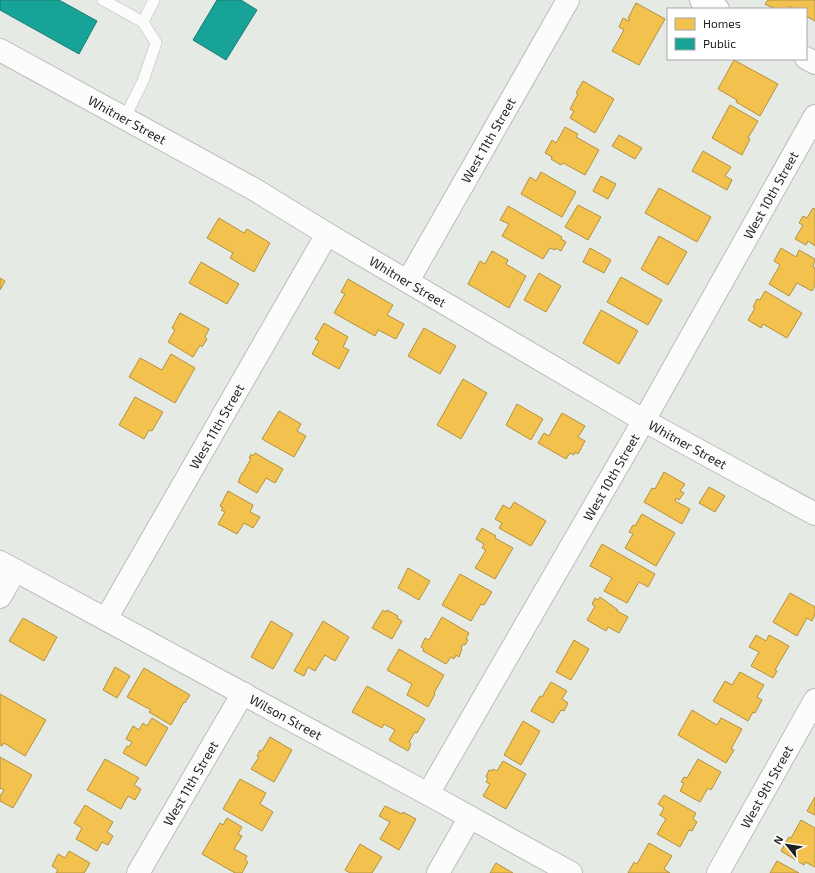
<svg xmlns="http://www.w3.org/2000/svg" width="815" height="873" font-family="'Exo 2',sans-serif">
<rect width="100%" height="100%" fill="#e6eae5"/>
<!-- homes -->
<g fill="#f2c14e" stroke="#b2913f">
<polygon points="768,0 815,0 815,21 806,16 806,9 794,9 789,6 787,9 775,9 765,4"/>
<polygon points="636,3 665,19 639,65 612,51 624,30 619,27 623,18 629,21 630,19 628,18"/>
<polygon points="734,60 778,84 760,116 736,102 737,100 718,89"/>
<polygon points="583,81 614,99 595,133 570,118 574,111 570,109 578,94 576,93"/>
<polygon points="730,105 758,121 748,138 750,139 742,155 712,138"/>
<polygon points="565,127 578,134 576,137 599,150 585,175 563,163 561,165 551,159 552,157 545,153 552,140 556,143"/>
<polygon points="619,135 642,148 635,159 612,146"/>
<polygon points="703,151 731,167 725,176 732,180 727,190 692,171"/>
<polygon points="541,172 576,192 562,217 521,194 530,177 536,181"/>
<polygon points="601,176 616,184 608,199 593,191"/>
<polygon points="659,188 711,217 697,242 645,213"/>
<polygon points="578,205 601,217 588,240 565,227"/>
<polygon points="508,206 562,237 561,239 566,242 561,251 556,248 555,250 550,248 543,259 502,236 509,224 500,220"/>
<polygon points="813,208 815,209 815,246 808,241 806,245 795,239 803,225 799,223 803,216 807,218"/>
<polygon points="219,218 244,233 247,229 270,243 254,272 230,258 233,253 207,238"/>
<polygon points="659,236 687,252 668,285 641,269"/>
<polygon points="590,248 611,260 604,273 583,262"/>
<polygon points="781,248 796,257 799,250 815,259 813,267 815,268 815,286 812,291 797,283 789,296 769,284 780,265 774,261"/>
<polygon points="492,251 508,260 506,264 526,276 509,308 468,284 480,261 485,264"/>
<polygon points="201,262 239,284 227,304 189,283"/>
<polygon points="539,273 561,286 546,312 524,300"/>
<polygon points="621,277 662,300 648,325 607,302"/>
<polygon points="0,278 5,281 0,290"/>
<polygon points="348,279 393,305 387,315 404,324 396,339 378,330 375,336 334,313 345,294 341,292"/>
<polygon points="765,291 802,313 787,338 763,324 761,328 748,320 755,308 753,307 757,299 760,300"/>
<polygon points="601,310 638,331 619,364 583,343"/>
<polygon points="180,313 209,329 205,337 207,339 202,347 200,345 193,357 168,342 175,330 172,328"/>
<polygon points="324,323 348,337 343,347 349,350 339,369 312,354 319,341 315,339"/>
<polygon points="424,328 456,346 440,374 408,356"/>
<polygon points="171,354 195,368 175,403 129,377 140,358 162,370"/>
<polygon points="463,379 487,393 461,439 437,425"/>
<polygon points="135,397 163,412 152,431 149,430 144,439 119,425"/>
<polygon points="517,404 543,419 531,440 506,425"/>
<polygon points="279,411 301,424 297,431 306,436 294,457 262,439"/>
<polygon points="562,413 585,426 578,437 585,441 578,454 575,452 574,455 570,453 566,459 538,443 544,433 549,436"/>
<polygon points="255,453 283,469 275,483 266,478 257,493 238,482 242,473 243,473 249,462 251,459 249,458 251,454 253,456"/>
<polygon points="664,472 685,484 680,491 684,493 679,500 676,498 675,501 690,509 682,524 644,502 652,488 655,489"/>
<polygon points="709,487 725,496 715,512 699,503"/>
<polygon points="228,491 253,505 250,512 260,517 253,528 244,523 237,534 218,524 225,512 221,510 223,508 220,506"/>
<polygon points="514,502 546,521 531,546 499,528 502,523 495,519 503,505 510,509"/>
<polygon points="642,514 675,533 656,566 625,548 633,534 629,532 633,525 635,526"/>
<polygon points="482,528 496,536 495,538 513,548 495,579 475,568 486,550 482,548 484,544 476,539"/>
<polygon points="602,544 655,574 648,587 639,582 627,603 604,591 612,578 590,566"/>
<polygon points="408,568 430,581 419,600 398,588"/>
<polygon points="460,574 492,592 484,605 481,604 471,621 442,605"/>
<polygon points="790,593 815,607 815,614 812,621 807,618 797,636 773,622"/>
<polygon points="600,597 618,610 617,611 628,617 619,633 608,627 606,631 587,620 595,606 592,604 595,598 598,600"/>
<polygon points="383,610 386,612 387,610 398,616 397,618 402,621 392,639 372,628"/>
<polygon points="442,617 469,633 466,639 468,640 465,645 463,644 461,648 462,649 459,657 456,655 454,659 451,657 446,664 423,651 424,649 421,647 425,638 429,640"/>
<polygon points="23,618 57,637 44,661 9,641"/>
<polygon points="271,621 293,634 273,669 251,657"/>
<polygon points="323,621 349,637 335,661 325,655 315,671 308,667 304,676 294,671"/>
<polygon points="756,635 766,641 769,635 789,646 775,670 777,671 773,678 751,666 759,652 749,647"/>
<polygon points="574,640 589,649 571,680 556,672"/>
<polygon points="399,649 444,675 434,693 435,694 428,707 407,695 412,684 387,670"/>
<polygon points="115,667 130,676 117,698 103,690"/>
<polygon points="144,668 190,695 185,703 184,702 171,725 149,712 151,710 127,697"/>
<polygon points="740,672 764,685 757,697 762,700 755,713 753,712 748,721 713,701 725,681 732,685"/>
<polygon points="551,682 567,691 562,699 568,703 564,711 561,710 553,723 531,711 540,696 542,697"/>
<polygon points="367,686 425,719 417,733 415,732 409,742 411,744 408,751 389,740 395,730 384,724 382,728 352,712"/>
<polygon points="0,694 46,720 25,756 4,743 2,746 0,745"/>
<polygon points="692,710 717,725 721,718 742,729 731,749 734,750 726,763 678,735"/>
<polygon points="152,718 168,728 146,766 123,753 127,746 129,747 132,742 126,739 133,726 139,730 143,723 147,726"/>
<polygon points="523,721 540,731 521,765 504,755"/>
<polygon points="270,737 292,750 274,782 251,769 259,757 257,756 260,750 262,751"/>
<polygon points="0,757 32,775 13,808 0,801 0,796 4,790 0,788"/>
<polygon points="105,759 139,778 134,785 141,789 135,800 128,796 121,809 87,790"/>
<polygon points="698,759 721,772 711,790 708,788 700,802 680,791 684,783 681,782 684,777 687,778"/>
<polygon points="503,761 526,774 506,809 483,796 490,784 486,782 488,778 486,777 489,770 492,771 493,769 497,771"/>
<polygon points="240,779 266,793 260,804 273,812 262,831 223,809"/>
<polygon points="664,795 696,813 693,819 697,822 692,831 689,830 680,847 657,834 666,819 660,815 664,808 658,804"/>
<polygon points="815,797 815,815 807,811"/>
<polygon points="85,805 113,822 107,832 113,836 108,845 102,842 97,851 76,839 82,828 74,823"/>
<polygon points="385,806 402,814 403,812 416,819 399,850 380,839 390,822 379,816"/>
<polygon points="227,818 242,827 238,834 242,836 234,849 247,856 245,860 248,862 242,873 235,873 202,854 220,823 223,825"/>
<polygon points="801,820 815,828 815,867 805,862 804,865 781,851 789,837 791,838"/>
<polygon points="649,843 672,856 664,869 670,873 628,873 634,862 637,864"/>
<polygon points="360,844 382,857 372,873 350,873 345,870"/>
<polygon points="69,851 90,863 84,873 56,873 58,870 52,866 58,854 65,858"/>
<polygon points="777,861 799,873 770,873"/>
<polygon points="496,863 513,873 490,873"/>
</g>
<!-- public -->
<g fill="#17a398" stroke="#197c73">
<polygon points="0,0 59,0 97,21 79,54 0,10"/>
<polygon points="217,0 241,0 257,10 226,60 193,40"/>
</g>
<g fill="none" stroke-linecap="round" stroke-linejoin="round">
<!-- lane casing -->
<g stroke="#bbbdba" stroke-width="12">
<g id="lane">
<polyline points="103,0 143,22 156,43 143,81 124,119"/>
<polyline points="143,22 154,0"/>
</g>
</g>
<!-- street casing -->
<g stroke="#bbbdba" stroke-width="24">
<g id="street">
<polyline points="701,0 718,9"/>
<path id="s1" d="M0 50 252 188 327 234 643 420 815 514"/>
<polyline points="806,58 815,63"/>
<path id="s2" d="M408 281 568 0"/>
<path id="s3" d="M0 562 428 794 571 873"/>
<polyline points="0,597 15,571"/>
<path id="s4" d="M106 619 327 234"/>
<path id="s5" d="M428 794 651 408 815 116"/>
<path id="s6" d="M138 873 243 693"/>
<polyline points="438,873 470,817"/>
<path id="s7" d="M718 873 815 700"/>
</g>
</g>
<!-- lane -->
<use href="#lane" stroke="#fbfcfb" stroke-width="11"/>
<!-- street -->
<use href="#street" stroke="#fbfcfb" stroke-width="22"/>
</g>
<g text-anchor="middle" stroke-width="4" stroke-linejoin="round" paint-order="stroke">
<!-- street labels -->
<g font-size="13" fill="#1d201d" stroke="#fff">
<text dy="5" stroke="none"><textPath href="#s1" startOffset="145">Whitner Street</textPath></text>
<text dy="5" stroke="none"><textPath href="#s2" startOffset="162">West 11th Street</textPath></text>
<text dy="5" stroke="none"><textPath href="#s5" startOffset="690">West 10th Street</textPath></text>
<text dy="5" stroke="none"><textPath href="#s1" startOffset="469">Whitner Street</textPath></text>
<text dy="5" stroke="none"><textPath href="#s4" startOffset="222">West 11th Street</textPath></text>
<text dy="5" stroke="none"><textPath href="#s1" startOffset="793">Whitner Street</textPath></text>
<text dy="5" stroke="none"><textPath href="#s5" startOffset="366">West 10th Street</textPath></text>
<text dy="5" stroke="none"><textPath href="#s3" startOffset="325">Wilson Street</textPath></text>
<text dy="5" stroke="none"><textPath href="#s6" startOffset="104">West 11th Street</textPath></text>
<text dy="5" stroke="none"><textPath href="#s7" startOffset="99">West 9th Street</textPath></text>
</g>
</g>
<!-- legend -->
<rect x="667" y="8" width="140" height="52" fill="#ffffff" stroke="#a5a6a5"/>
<rect x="675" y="18" width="20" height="12" fill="#f2c14e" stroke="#a5a6a5"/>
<text x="703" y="28" font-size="12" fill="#1d201d">Homes</text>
<rect x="675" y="38" width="20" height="12" fill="#17a398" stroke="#a5a6a5"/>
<text x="703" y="48" font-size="12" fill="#1d201d">Public</text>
<!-- north arrow -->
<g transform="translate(787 845) rotate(300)" stroke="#ffffff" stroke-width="3" paint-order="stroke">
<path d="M0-3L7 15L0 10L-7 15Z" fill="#1d201d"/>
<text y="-6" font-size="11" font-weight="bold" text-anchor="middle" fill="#1d201d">N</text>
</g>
</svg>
